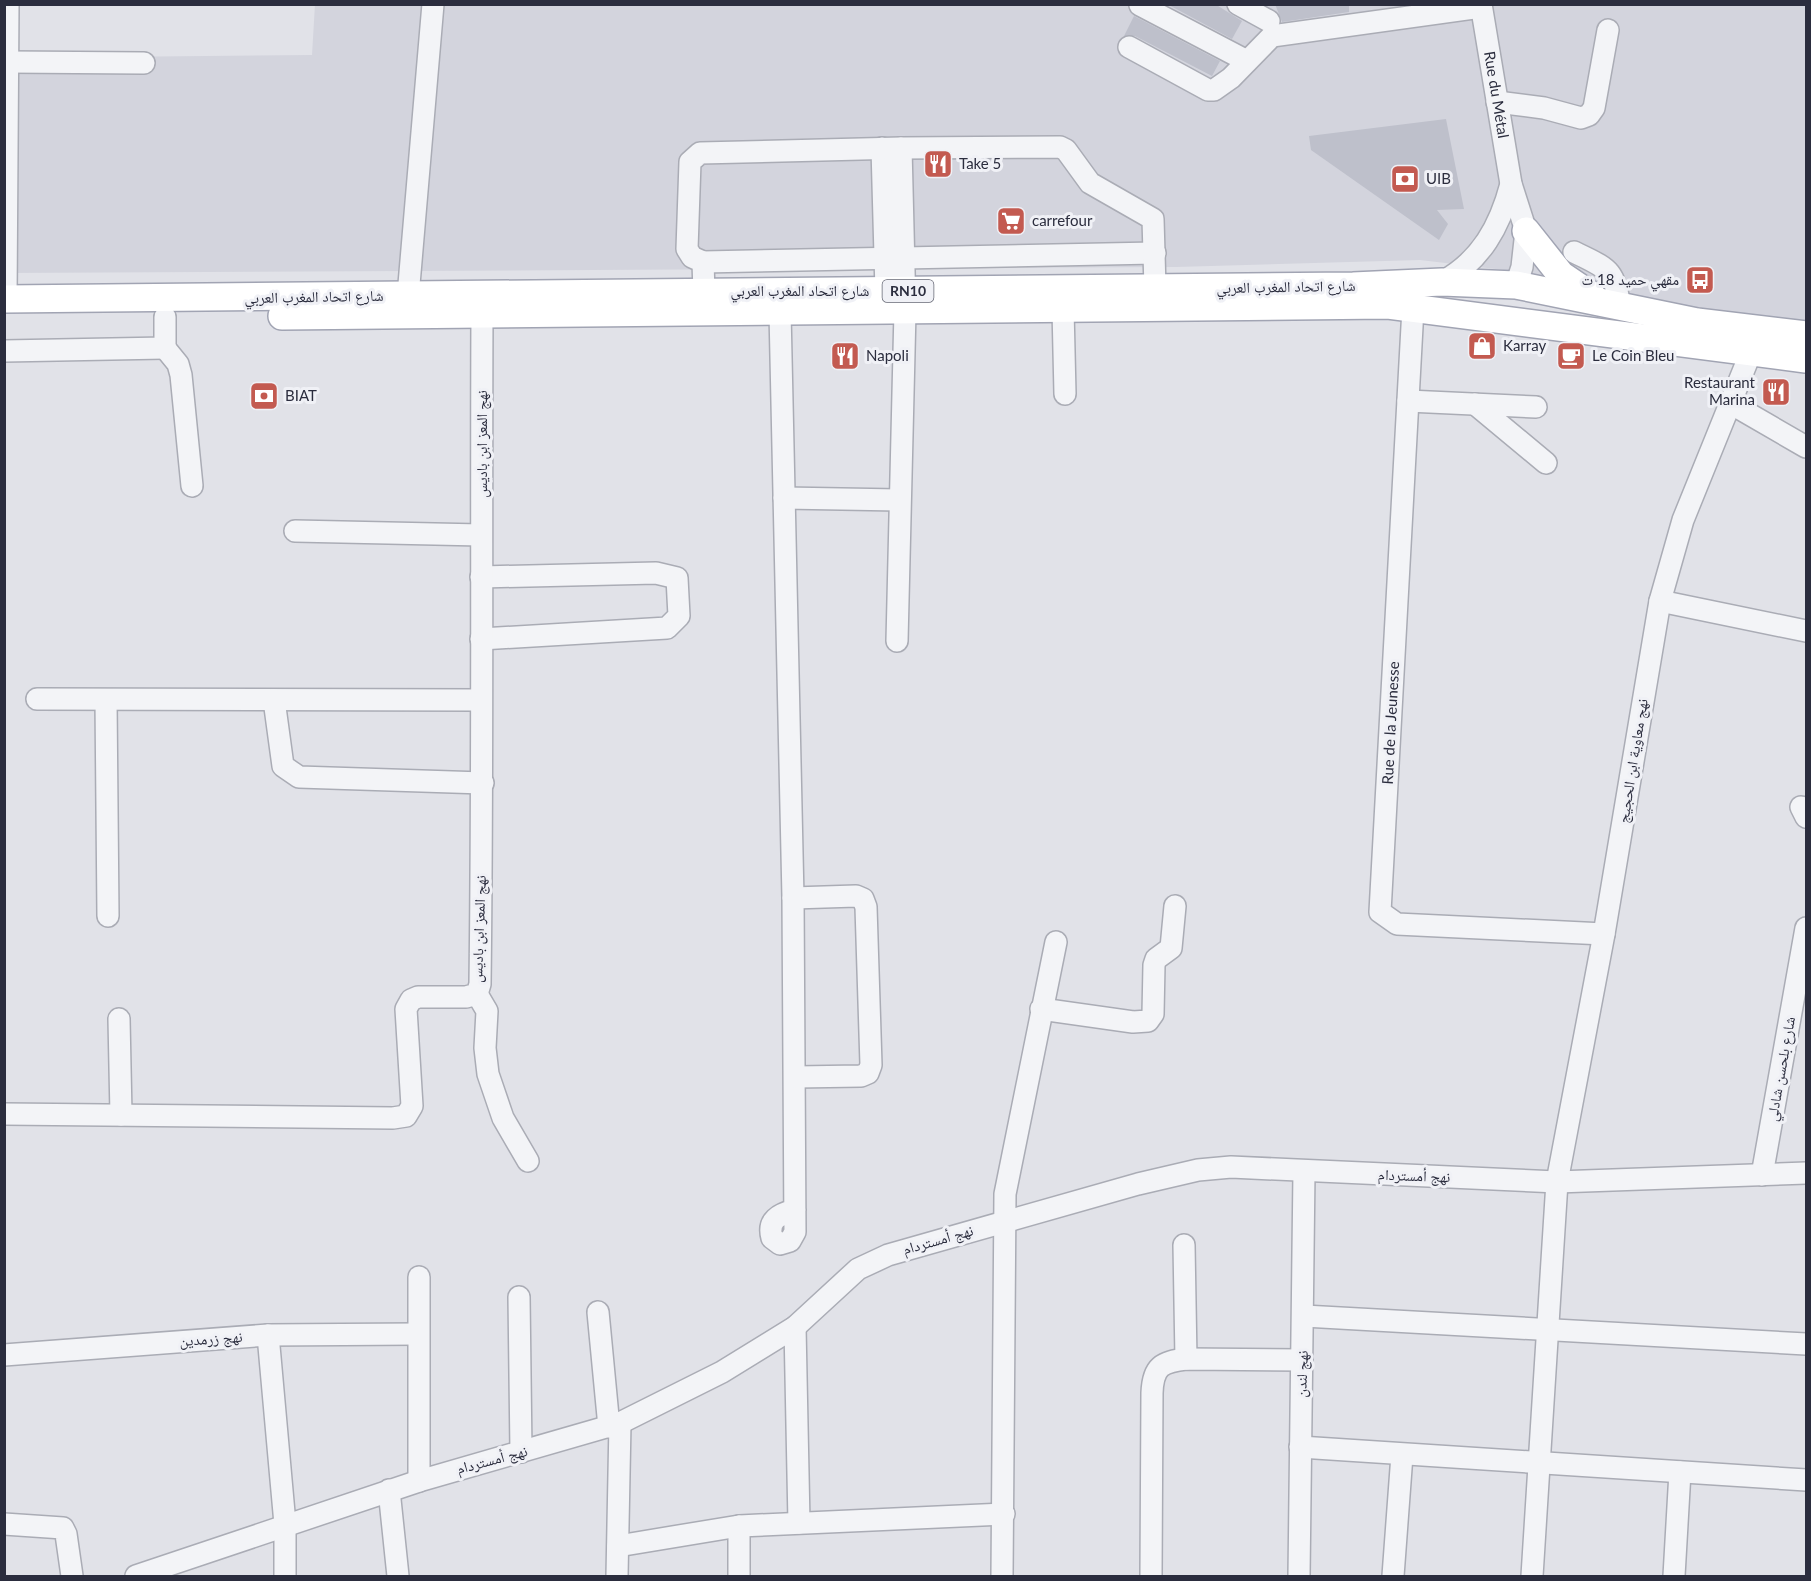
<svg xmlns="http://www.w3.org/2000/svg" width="1811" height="1581" font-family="Lato,'Noto Naskh Arabic',sans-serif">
<rect width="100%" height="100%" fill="#e1e2e8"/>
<!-- built -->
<polygon fill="#d3d4dd" points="315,4 1806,5 1806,323 1614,296 1521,272 1420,260 1176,267 5,273 4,58 312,55"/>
<!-- building -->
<g fill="#bec0cb">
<polygon points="1167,4 1215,4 1242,21 1232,39"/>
<polygon points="1275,4 1349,4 1349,12 1282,22"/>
<polygon points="1134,16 1220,61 1212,76 1135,36 1124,36"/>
<polygon points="1446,119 1464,209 1437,210 1448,224 1439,240 1311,150 1309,136"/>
</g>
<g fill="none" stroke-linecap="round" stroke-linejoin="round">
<!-- minor casing -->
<g stroke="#aaacb5" stroke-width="24">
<g id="minor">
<polyline points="1238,4 1269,21"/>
<path id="s1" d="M1481 4 1511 184 1526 231 1522 267 1516 285"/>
<polyline points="1140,5 1247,61"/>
<polyline points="1129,47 1208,90 1214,90 1231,78 1272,36 1481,7"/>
<polyline points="8,62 144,63"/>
<polyline points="1497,102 1544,108 1581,118 1589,115 1594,108 1608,30"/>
<polyline points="882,148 886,291"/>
<path d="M1574 252C1608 269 1614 268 1620 307"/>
<polyline points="703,262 1155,253"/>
<path d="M1442 282C1481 261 1500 226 1511 184"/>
<polyline points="704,292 703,262 692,257 687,249 690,162 700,153 901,148 1060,147 1066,150 1090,183 1153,219 1155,288"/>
<polyline points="408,296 433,4"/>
<polyline points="6,299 8,4"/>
<polyline points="1413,308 1380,912 1397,924 1604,934"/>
<polyline points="1063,309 1065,394"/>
<path d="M780 312 793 898 795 1232 790 1241 780 1244 772 1238C767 1220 779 1214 795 1210"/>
<polyline points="165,348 178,364 181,375 192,486"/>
<polyline points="4,351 165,348 165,317"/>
<polyline points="1408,401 1536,407"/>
<polyline points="1730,403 1806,447"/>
<polyline points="1475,404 1546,463"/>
<polyline points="784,498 899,500"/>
<polyline points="295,531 481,535"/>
<polyline points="1660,601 1806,631"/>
<polyline points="481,639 667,628 679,616 677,578 656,573 481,577"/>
<polyline points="897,641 905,311 901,148"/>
<polyline points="37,699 480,700"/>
<polyline points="106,700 108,916"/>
<polyline points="274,700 283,766 299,777 483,783"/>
<polyline points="1801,807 1806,817"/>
<polyline points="793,898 856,896 863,899 866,907 871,1065 868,1073 861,1076 796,1077"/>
<polyline points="477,994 487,1011 485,1048 488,1074 503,1118 528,1161"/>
<polyline points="1041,1009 1133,1022 1148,1021 1153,1014 1154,965 1156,959 1171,948 1175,906"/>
<polyline points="119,1019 121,1115"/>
<path d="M4 1114 393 1118 406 1116 412 1106 406 1009 411 1000 418 997H466L477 994 480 984C483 760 481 537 482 314"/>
<polyline points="1762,1175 1806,928"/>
<polyline points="1184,1245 1186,1359"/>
<polyline points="519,1297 521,1452"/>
<polyline points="598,1312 609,1427"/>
<polyline points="1304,1316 1806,1344"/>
<polyline points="795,1327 799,1523"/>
<polyline points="268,1335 285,1524 285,1576"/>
<polyline points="4,1355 268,1335 417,1334"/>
<polyline points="1300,1447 1806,1480"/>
<polyline points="419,1481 419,1277"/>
<polyline points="389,1490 398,1576"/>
<polyline points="4,1524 63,1528 66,1534 72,1576"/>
<polyline points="618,1546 739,1526 1004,1514"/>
<polyline points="136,1576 419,1481 620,1423 722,1372 795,1327 858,1269 888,1255 1138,1184 1198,1170 1231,1167 1557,1182 1806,1173"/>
<polyline points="617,1576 620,1423"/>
<polyline points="739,1576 739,1526"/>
<polyline points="1002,1576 1005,1194 1056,942"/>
<path d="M1151 1576 1152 1393C1153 1366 1162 1362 1186 1359L1302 1360"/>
<polyline points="1299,1576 1304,1172"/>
<polyline points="1393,1576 1402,1455"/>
<polyline points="1532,1576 1557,1182 1604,934 1660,601 1683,520 1751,352"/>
<polyline points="1674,1576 1680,1472"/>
</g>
</g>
<!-- major casing -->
<g stroke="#a1a4b3" stroke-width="30">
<g id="major">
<polyline points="1526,231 1561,275 1592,296"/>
<polyline points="4,299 1353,286 1442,282 1516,285 1697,322 1806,335"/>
<polyline points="282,316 1388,305 1806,359"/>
</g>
</g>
<!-- minor -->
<use href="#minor" stroke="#f3f4f7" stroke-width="21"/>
<!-- major -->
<use href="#major" stroke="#fff" stroke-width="27"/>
</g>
<!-- icons -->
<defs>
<g id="restaurant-square" transform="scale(1.5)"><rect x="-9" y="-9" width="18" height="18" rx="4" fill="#c35a50" stroke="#f0f1f6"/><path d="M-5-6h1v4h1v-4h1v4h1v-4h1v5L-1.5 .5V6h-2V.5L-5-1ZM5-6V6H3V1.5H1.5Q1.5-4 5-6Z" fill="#fff"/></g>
<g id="bank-square" transform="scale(1.5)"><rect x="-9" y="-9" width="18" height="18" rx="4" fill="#c35a50" stroke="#f0f1f6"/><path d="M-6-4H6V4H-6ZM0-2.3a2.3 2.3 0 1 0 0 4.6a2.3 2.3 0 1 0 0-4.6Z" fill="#fff"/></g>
<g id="supermarket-square" transform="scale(1.5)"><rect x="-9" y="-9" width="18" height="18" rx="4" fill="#c35a50" stroke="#f0f1f6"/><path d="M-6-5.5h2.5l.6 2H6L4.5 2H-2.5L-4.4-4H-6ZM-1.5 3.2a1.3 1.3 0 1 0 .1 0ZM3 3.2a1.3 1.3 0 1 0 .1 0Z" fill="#fff"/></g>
<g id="bus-square" transform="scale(1.5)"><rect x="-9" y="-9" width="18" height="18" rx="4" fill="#c35a50" stroke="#f0f1f6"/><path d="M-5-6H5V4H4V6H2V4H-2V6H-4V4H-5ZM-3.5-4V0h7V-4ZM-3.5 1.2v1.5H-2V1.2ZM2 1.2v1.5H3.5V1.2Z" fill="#fff"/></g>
<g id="shop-square" transform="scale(1.5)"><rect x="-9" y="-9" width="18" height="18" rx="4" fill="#c35a50" stroke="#f0f1f6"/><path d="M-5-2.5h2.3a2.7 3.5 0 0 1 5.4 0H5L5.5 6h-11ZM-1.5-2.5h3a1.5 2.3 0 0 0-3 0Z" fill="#fff"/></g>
<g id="cafe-square" transform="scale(1.5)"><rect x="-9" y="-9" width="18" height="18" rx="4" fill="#c35a50" stroke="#f0f1f6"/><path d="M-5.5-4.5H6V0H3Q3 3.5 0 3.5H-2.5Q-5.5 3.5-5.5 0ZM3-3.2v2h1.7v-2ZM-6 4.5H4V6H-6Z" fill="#fff"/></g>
</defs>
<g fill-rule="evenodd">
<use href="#restaurant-square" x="938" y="164"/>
<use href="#bank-square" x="1405" y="179"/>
<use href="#supermarket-square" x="1011" y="221"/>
<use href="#bus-square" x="1700" y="280"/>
<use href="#shop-square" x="1482" y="346"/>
<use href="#restaurant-square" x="845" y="356"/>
<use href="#cafe-square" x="1571" y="356"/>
<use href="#restaurant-square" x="1776" y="392"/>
<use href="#bank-square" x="264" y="396"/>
</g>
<g text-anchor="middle" stroke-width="6" stroke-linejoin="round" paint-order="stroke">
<!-- shield labels -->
<rect fill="#f0f1f6" stroke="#666875" stroke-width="1.5" x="882.5" y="280" width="51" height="22" rx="4.5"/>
<g font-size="14" font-weight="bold" fill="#2b2d3e">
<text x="908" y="296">RN10</text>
</g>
<!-- street labels -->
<g font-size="15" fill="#2b2d3e" stroke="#f0f1f6">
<text dy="5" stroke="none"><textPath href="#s1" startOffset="92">Rue du Métal</textPath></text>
<text transform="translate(1286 287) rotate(-1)" y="5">شارع اتحاد المغرب العربي</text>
<text x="800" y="296">شارع اتحاد المغرب العربي</text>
<text transform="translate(314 297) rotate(-1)" y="5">شارع اتحاد المغرب العربي</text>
<text transform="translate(482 444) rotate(-90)" y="5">نهج المعز ابن باديس</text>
<text transform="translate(1391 723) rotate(-87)" y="5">Rue de la Jeunesse</text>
<text transform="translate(1633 761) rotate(-81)" y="5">نهج معاوية ابن الحجيج</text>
<text transform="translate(479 929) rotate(-88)" y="5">نهج المعز ابن باديس</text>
<text transform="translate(1781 1069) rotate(-80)" y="5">شارع بلحسن شادلي</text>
<text transform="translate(1414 1176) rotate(2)" y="5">نهج أمستردام</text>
<text transform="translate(938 1240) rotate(-16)" y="5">نهج أمستردام</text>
<text transform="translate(211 1339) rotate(-4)" y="5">نهج زرمدين</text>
<text transform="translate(1302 1374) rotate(-88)" y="5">نهج لندن</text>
<text transform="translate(492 1460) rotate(-15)" y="5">نهج أمستردام</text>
</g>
<!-- poi labels -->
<g font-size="15" fill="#2b2d3e" stroke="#f0f1f6" text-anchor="start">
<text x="959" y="169">Take 5</text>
<text x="1426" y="184">UIB</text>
<text x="1032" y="226">carrefour</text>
<text x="1679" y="285" text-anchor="end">مقهي حميد 18 ت</text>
<text x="1503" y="351">Karray</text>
<text x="866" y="361">Napoli</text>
<text x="1592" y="361">Le Coin Bleu</text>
<text x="1755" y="388" text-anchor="end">Restaurant<tspan x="1755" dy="17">Marina</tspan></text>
<text x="285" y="401">BIAT</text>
</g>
</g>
<!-- border -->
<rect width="1811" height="1581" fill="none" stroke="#2b2d3e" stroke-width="12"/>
</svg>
